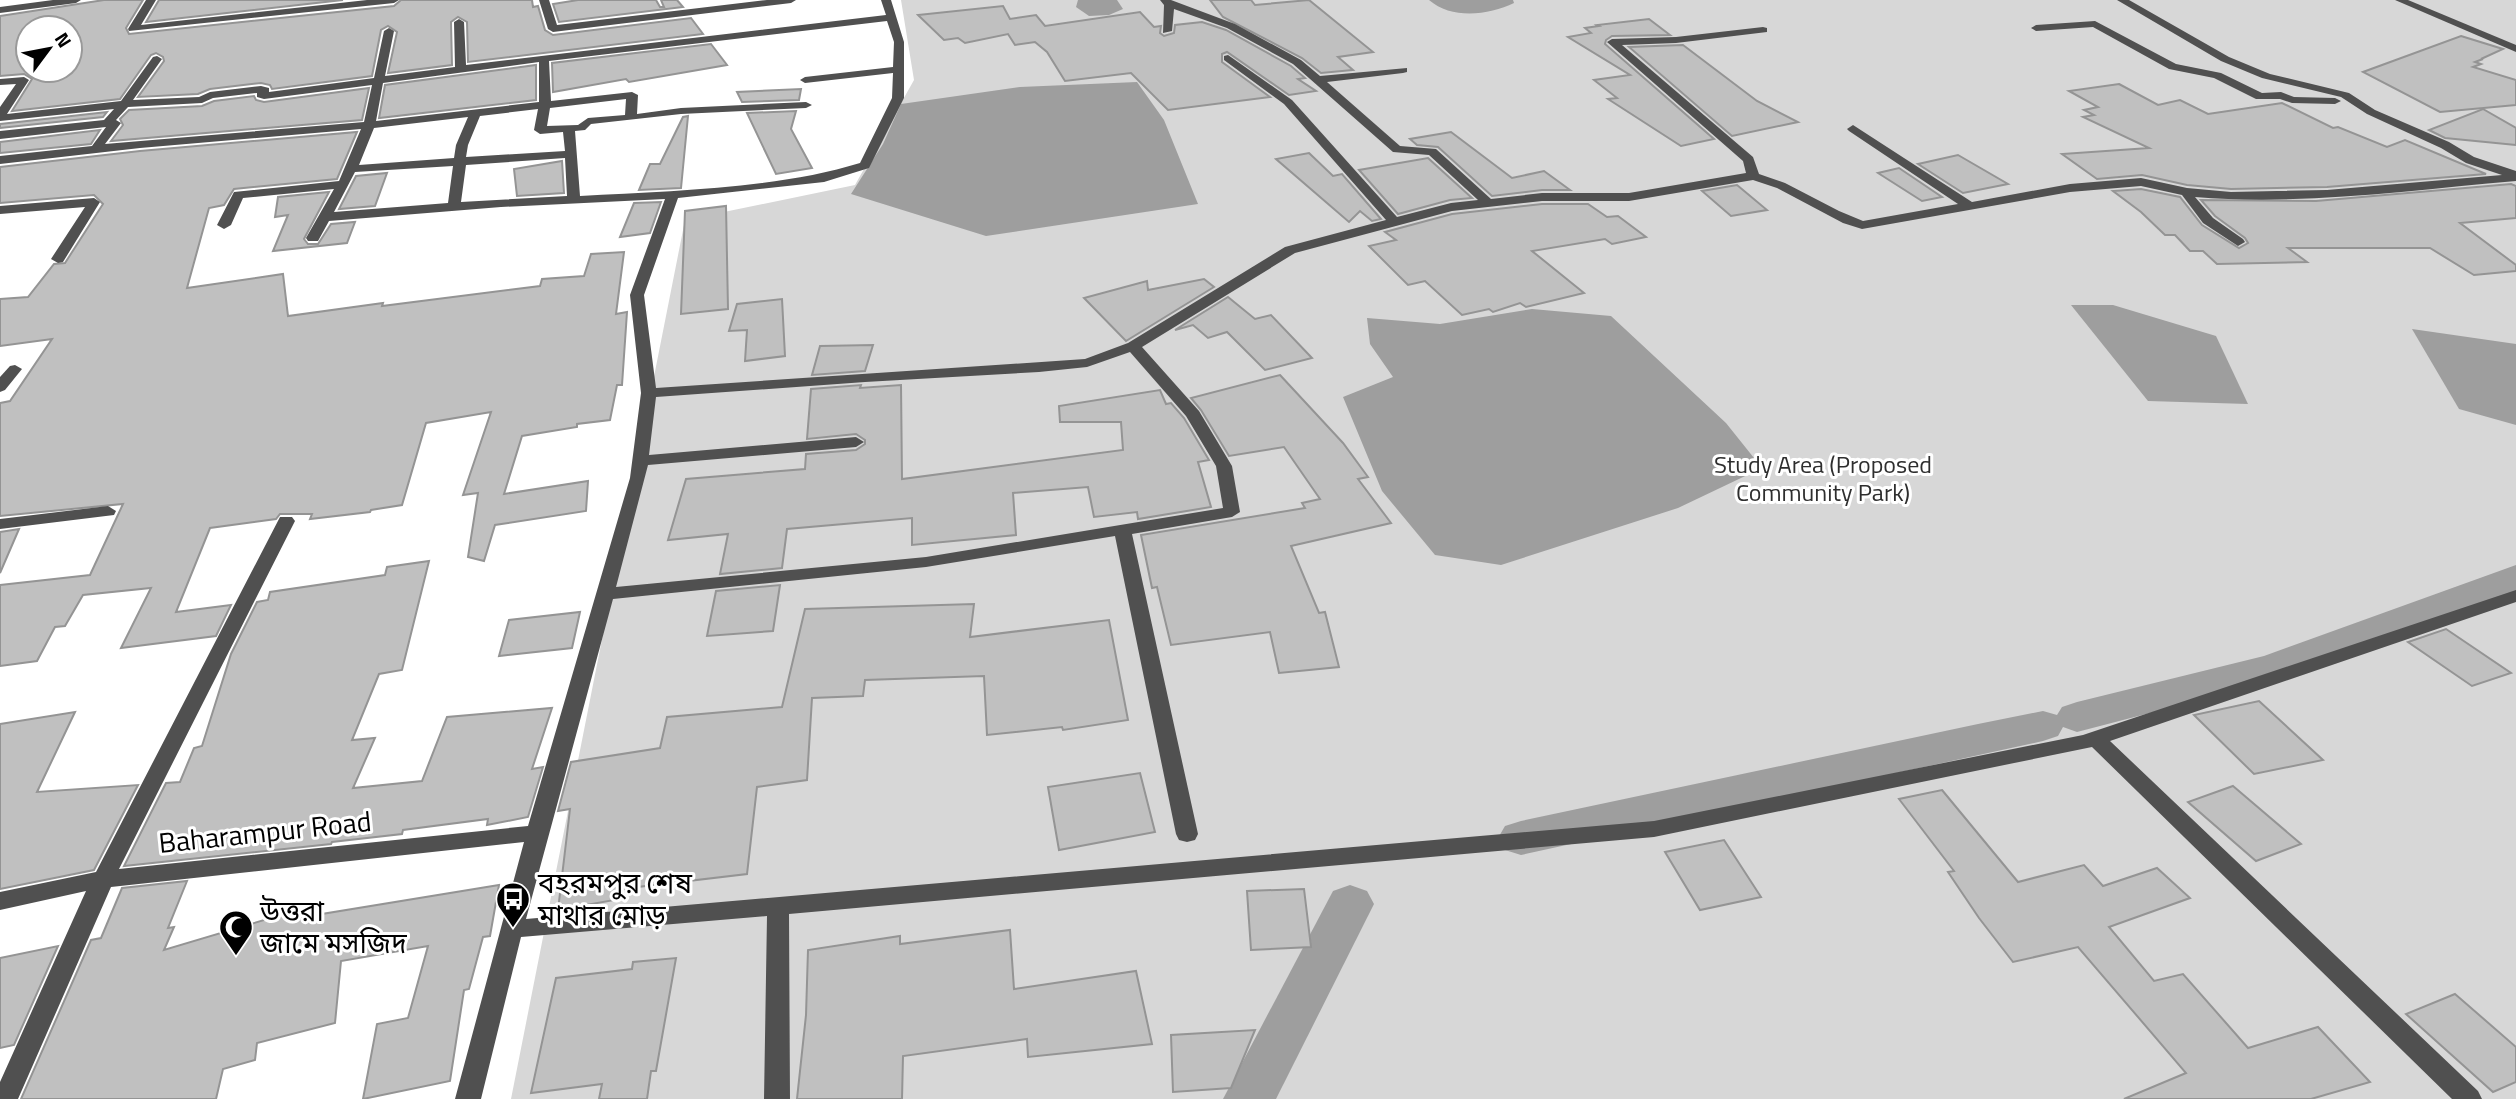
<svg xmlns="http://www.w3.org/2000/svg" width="2516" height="1099" font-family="'Titillium Web','Noto Sans Bengali',sans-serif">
<rect width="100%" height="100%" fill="#fff"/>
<!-- green -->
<polygon fill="#d7d7d7" points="901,0 2516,0 2516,1099 511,1099 685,220 855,185 914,80"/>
<!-- water -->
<g fill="#9e9e9e">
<polygon points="1078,0 1117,0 1123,9 1109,15 1089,16 1076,7"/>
<path d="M1429 0H1513L1514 3C1489 15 1452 20 1429 0Z"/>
<polygon points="1137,82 1164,120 1198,204 986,236 851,194 883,144 901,104 1020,87"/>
<polygon points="2071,305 2113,305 2216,336 2248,404 2148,401"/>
<polygon points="1532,309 1611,316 1726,423 1762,468 1678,508 1501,565 1435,555 1382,491 1343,397 1393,377 1370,344 1367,318 1440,324"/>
<polygon points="2412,329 2516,344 2516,425 2459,409"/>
</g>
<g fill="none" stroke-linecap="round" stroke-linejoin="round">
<!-- canal -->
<g fill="#9e9e9e" fill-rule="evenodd">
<polygon points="2516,565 2516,591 2389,641 2288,677 2077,732 2063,727 2058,736 2043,741 1521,855 1505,850 1498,838 1505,826 1521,821 1978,724 2043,711 2057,715 2062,707 2077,702 2264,656"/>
<polygon points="1350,885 1367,891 1374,904 1276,1099 1223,1099 1333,891"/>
</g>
</g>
<!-- building -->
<g fill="#c0c0c0" stroke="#949494" stroke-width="2" fill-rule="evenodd">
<path d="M104 0H143L126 28 129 34 394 6 401 0H532L533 7 538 6 545 30 553 35 691 18 703 34 468 62 467 22 458 17 451 22 452 65 388 73 397 32 388 26 381 30 372 76 272 89 270 85 261 83 210 89 198 94 138 97 164 61 163 57 156 53 151 55 120 99 12 111 32 79 24 74 0 76V16ZM28 28H70V70H28Z"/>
<polygon points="159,0 343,0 146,22"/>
<polygon points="578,0 656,0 660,7 664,7 661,0 677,0 683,7 559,22 553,4"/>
<polygon points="1210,0 1251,0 1255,5 1309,0 1373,52 1338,57 1353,70 1321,73 1302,58 1223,17"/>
<polygon points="1003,6 1010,19 1036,15 1045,26 1140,12 1154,27 1161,26 1160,33 1164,36 1174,33 1175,25 1202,22 1226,30 1291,66 1305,78 1298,79 1316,91 1289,95 1227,52 1222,54 1222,62 1270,97 1168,110 1131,73 1065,81 1047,52 1035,42 1015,45 1008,34 965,43 958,38 944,40 918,15"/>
<polygon points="1649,19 1670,35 1612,36 1606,40 1605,44 1714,139 1681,146 1608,99 1617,98 1594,80 1630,75 1568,37 1591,33 1585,28 1599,26 1597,25"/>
<polygon points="2461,36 2503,49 2481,59 2483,59 2475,62 2481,64 2473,67 2516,80 2516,105 2440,112 2363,72"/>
<polygon points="711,44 727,65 629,82 626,79 553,92 552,63"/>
<polygon points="1683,45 1757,101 1798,122 1732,136 1629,47"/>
<polygon points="536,65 536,100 379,118 385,85"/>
<polygon points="2119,84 2158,105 2180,100 2208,114 2282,103 2333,128 2338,127 2387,147 2405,140 2486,174 2327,187 2231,189 2187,185 2142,175 2097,179 2062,154 2149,148 2083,117 2094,115 2084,110 2098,107 2069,91"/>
<polygon points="369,88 362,120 111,141 123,125 120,119 129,110 202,106 214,101 254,96 256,100 264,102"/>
<polygon points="801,89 799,100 742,102 737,92"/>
<polygon points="2483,109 2516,128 2516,145 2445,138 2429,130"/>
<polygon points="796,111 791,129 812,168 776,174 747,113"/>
<polygon points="107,112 103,117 0,128 0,124"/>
<polygon points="688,116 681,188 639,190 650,164 660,164 683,117"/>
<polygon points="100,130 91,144 0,153 0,142"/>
<polygon points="357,132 337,179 234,189 224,205 209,208 187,288 283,274 288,316 383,303 382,306 540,286 542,279 584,276 591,254 624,252 616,314 627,312 622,385 617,385 610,420 577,424 577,427 522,436 504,494 588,481 586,511 495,525 484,561 468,557 478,493 463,495 491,412 426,423 402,505 371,510 370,512 310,519 312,514 280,514 276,519 210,528 176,612 231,605 216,636 121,648 151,588 83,595 65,626 55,627 37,661 0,666 0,585 90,575 123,504 0,516 0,403 10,401 52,339 0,346 0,299 28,297 54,264 65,263 103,204 94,195 0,203 0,167 140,151"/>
<polygon points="1451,132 1512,178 1544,171 1570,190 1542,190 1492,196 1438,147 1417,145 1410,139"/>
<polygon points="1309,153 1333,176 1342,174 1381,219 1372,221 1360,211 1349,222 1276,159"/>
<polygon points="1958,155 2008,184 1963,193 1918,164"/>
<polygon points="1428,158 1472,198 1450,200 1398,214 1359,170"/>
<polygon points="562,161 564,193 517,196 514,169"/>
<polygon points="1899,168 1942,197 1922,201 1878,173"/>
<polygon points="387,173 375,206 339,209 356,176"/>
<polygon points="2511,184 2516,186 2516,218 2460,223 2516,265 2516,271 2474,275 2430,248 2288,248 2307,262 2217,264 2203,251 2190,251 2175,235 2165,235 2141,212 2113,191 2141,189 2180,197 2202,225 2239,248 2248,243 2245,238 2215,216 2201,200 2316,201"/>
<polygon points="1737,185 1767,210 1731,216 1702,191"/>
<polygon points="329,192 304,239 308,244 318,244 331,224 355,222 347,243 273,251 288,215 275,217 278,197"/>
<polygon points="661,202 650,233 620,237 634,203"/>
<polygon points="1542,204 1588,204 1607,217 1618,216 1646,237 1612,244 1605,239 1532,251 1584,293 1526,307 1520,303 1493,312 1489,309 1462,315 1425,281 1408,285 1369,246 1396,240 1385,232 1452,214"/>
<polygon points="726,206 728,309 681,314 685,211"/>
<polygon points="1204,279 1214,287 1126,341 1084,298 1147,281 1148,290"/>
<polygon points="1228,297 1255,319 1271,315 1312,358 1265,370 1227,332 1208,338 1193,325 1175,330"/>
<polygon points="782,299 785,356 745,361 747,330 729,331 737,304"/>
<polygon points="873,345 865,371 812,375 820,346"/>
<polygon points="1280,375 1343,443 1368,477 1358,479 1391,523 1291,546 1319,613 1325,612 1339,667 1279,673 1270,632 1171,645 1157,587 1152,588 1141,535 1305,508 1302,503 1320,499 1284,447 1229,456 1201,410 1191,398"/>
<polygon points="861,385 860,388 901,385 902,479 1123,450 1121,422 1060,422 1059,406 1160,390 1166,404 1171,403 1184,418 1209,460 1198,462 1211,507 1138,519 1137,512 1094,517 1088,487 1013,493 1016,535 912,545 912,518 787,529 782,568 720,574 728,534 668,540 686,479 805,469 806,454 856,450 865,444 865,440 856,434 807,439 811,389"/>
<polygon points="19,529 0,573 0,532"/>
<polygon points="429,561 402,670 379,674 352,740 375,738 353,788 422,781 447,717 552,708 532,769 543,767 528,817 487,825 488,819 403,830 402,834 332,842 331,844 124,866 166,783 180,782 194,748 202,746 231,654 257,602 268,600 270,592 385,575 387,567"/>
<polygon points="780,585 773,631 707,636 716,591"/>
<polygon points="974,604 970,637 1109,620 1128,720 1063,730 1062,727 987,735 984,676 865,680 863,696 812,698 807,780 757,787 747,874 621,889 620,899 558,910 570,809 558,811 571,762 660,748 667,717 782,707 805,609"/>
<polygon points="580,612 572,648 499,656 509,620"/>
<polygon points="2446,629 2511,673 2472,686 2408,642"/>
<polygon points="2259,701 2323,760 2254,774 2194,715"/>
<polygon points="75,712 37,792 138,785 94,870 0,889 0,724"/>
<polygon points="1140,773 1155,832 1059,850 1048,787"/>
<polygon points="2233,786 2301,844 2256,861 2188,802"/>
<polygon points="1942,790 2018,882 2084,865 2103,886 2157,868 2190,898 2109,927 2154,981 2183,974 2248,1048 2318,1027 2370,1082 2311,1099 2124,1099 2186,1073 2078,947 2013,962 1979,918 1948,872 1954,871 1899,799"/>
<polygon points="1724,840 1761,897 1700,910 1665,852"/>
<polygon points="187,881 168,928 174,927 164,950 291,912 291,919 499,885 490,936 483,937 469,989 464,990 450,1081 363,1099 377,1024 408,1018 428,946 341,961 335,1023 257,1043 255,1060 223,1069 216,1099 21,1099 91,940 101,938 122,888"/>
<polygon points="1304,889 1311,947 1251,950 1247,891"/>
<polygon points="1010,930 1014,989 1136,971 1152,1044 1028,1057 1027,1039 903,1056 902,1099 797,1099 806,1015 808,950 900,936 900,944"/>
<polygon points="58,946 14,1045 0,1048 0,958"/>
<polygon points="676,958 656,1071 651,1071 647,1099 599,1099 602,1084 531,1093 556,978 632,969 633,962"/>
<polygon points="2455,994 2516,1047 2516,1082 2493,1092 2406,1014"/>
<polygon points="1255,1030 1231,1088 1173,1092 1171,1035"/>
</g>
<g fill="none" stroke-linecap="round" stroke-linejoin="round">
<!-- minor -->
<g fill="#505050" fill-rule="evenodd">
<polygon points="53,0 81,0 76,3 0,13 0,7"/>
<polygon points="146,0 156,0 141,25 367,0 399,0 394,3 129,31 128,29"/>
<polygon points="539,0 549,0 557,25 767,0 796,0 791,3 553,32 548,29"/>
<path d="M881 0H891L904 42V98L869 168 824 182 678 198 644 295 656 388 1085 359 1128 343 1285 247 1386 220 1284 104 1224 60V56L1228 55 1292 100 1397 217 1451 203 1478 200 1429 155 1393 152 1293 64 1227 28 1174 9 1172 31 1163 33 1164 5 1160 0H1171L1235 24 1301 60 1320 76 1407 68V72L1403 73 1327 82 1400 146 1436 149 1491 199 1542 193H1629L1746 173 1743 161 1607 42 1612 39 1676 37 1763 27 1767 28V32L1676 43 1622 45 1753 157 1759 174 1785 183 1839 211 1863 221 1958 204 1849 131 1847 129 1853 125 1972 202 2070 184 2141 178 2187 188 2231 192 2327 190 2502 175 2466 163 2441 148 2367 114 2341 97 2262 78 2221 61 2117 0H2129L2229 57 2270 74 2349 93 2375 110 2449 142 2474 157 2516 171V181C2410 190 2302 206 2195 197L2213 218 2243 239 2245 242 2238 246 2203 223 2182 195 2141 186 2070 192 1862 229 1843 223 1777 188 1753 180 1629 201H1542L1452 211 1295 253 1142 347 1199 411 1232 466 1240 512 1232 517 1132 534 1198 834 1195 840 1187 842 1179 840 1176 834 1115 536 926 567 613 599 526 919 1654 821 2083 735 2516 590V602L2110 741 2478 1091 2482 1099H2452L2092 747 1654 837 789 914 790 1099H764L767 916 521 937 481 1099H455L524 842 111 887 18 1099H0V1082L86 891 0 910V892L96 872 280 517H292L295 521 119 869 528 826 630 478 641 393 630 295 665 199 501 207 329 221 318 241H308L306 238 334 189 243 198 231 225 224 229 217 225 234 192 339 181 361 129 140 148 0 164V156L92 146 106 127 0 139V131L104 120 114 109 0 121V107L16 84 0 85V79L24 77 29 80 7 114 121 101 153 57 157 56 162 59 133 100 199 97 210 92 261 86 269 88V92L374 78 384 31 389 28 394 31 385 76 455 67 454 22 459 19 464 22 466 65 886 15ZM887 21 894 42 893 67 805 77 800 80 805 83 893 73 892 98 860 163C776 189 669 191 580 196L575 131 585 130 591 124 681 114 806 108 812 105 806 102 681 108 637 114 638 95 632 92 551 101 549 61ZM539 62V102L376 121 383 83ZM372 85 364 122 105 144 121 123 116 120 128 107 202 103 213 98 257 93V97L264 99ZM626 99 625 115 588 118 578 125 547 126 550 108ZM538 109 534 130 540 134 563 132 565 151 466 157 468 145 480 116ZM468 117 456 145 454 158 359 165 374 128ZM565 158 567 196 461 202 466 165ZM453 166 448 203 334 212 355 172ZM1130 352 1186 416 1216 466 1223 508 926 557 616 587 648 465 856 447 864 442 856 437 649 455 656 397 865 382 1039 372 1087 367Z"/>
<polygon points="2395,0 2408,0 2516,45 2516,52"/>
<polygon points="2095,21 2176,64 2221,73 2262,93 2281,92 2294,97 2335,98 2341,101 2335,104 2292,103 2280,99 2256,99 2214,78 2169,69 2093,27 2036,31 2031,28 2036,25"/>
<polygon points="94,198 100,202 63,262 58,263 51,259 85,207 0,214 0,206"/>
<polygon points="15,365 22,369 5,390 0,392 0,377 10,366"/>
<polygon points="108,506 116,511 114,515 0,529 0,519"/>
</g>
</g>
<!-- icons -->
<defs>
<g id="bus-pin" transform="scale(1.75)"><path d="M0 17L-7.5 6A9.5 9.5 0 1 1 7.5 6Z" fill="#000" stroke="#fff"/><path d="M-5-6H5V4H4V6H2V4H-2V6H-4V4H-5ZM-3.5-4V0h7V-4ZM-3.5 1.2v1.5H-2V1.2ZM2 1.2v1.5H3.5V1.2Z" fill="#fff"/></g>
<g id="mosque-pin" transform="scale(1.75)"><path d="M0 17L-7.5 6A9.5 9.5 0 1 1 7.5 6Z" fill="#000" stroke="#fff"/><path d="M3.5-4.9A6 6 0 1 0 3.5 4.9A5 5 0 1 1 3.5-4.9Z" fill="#fff"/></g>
</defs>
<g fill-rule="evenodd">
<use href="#bus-pin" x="513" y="899"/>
<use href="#mosque-pin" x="236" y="927"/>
</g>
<g text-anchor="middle" stroke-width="6" stroke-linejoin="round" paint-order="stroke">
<!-- park labels -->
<g font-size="24" fill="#2e2e2e" stroke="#fff">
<text x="1823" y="473">Study Area (Proposed<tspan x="1823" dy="28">Community Park)</tspan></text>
</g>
<!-- near-street labels -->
<g font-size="28" fill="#000" stroke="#fff">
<text transform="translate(265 832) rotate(-6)" y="10">Baharampur Road</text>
</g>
<!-- near-poi labels -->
<g font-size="28" fill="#000" stroke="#fff" text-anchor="start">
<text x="538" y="893">বহরমপুর শেষ<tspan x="538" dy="32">মাথার মোড়</tspan></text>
<text x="260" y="921">উত্তরা<tspan x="260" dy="32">জামে মসজিদ</tspan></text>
</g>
</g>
<!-- north arrow -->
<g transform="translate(49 49) rotate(58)"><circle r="33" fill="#ffffff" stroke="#999999" stroke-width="2"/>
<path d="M0-5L12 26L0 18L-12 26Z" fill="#000000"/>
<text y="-10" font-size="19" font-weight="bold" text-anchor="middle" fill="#000000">N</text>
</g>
</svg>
